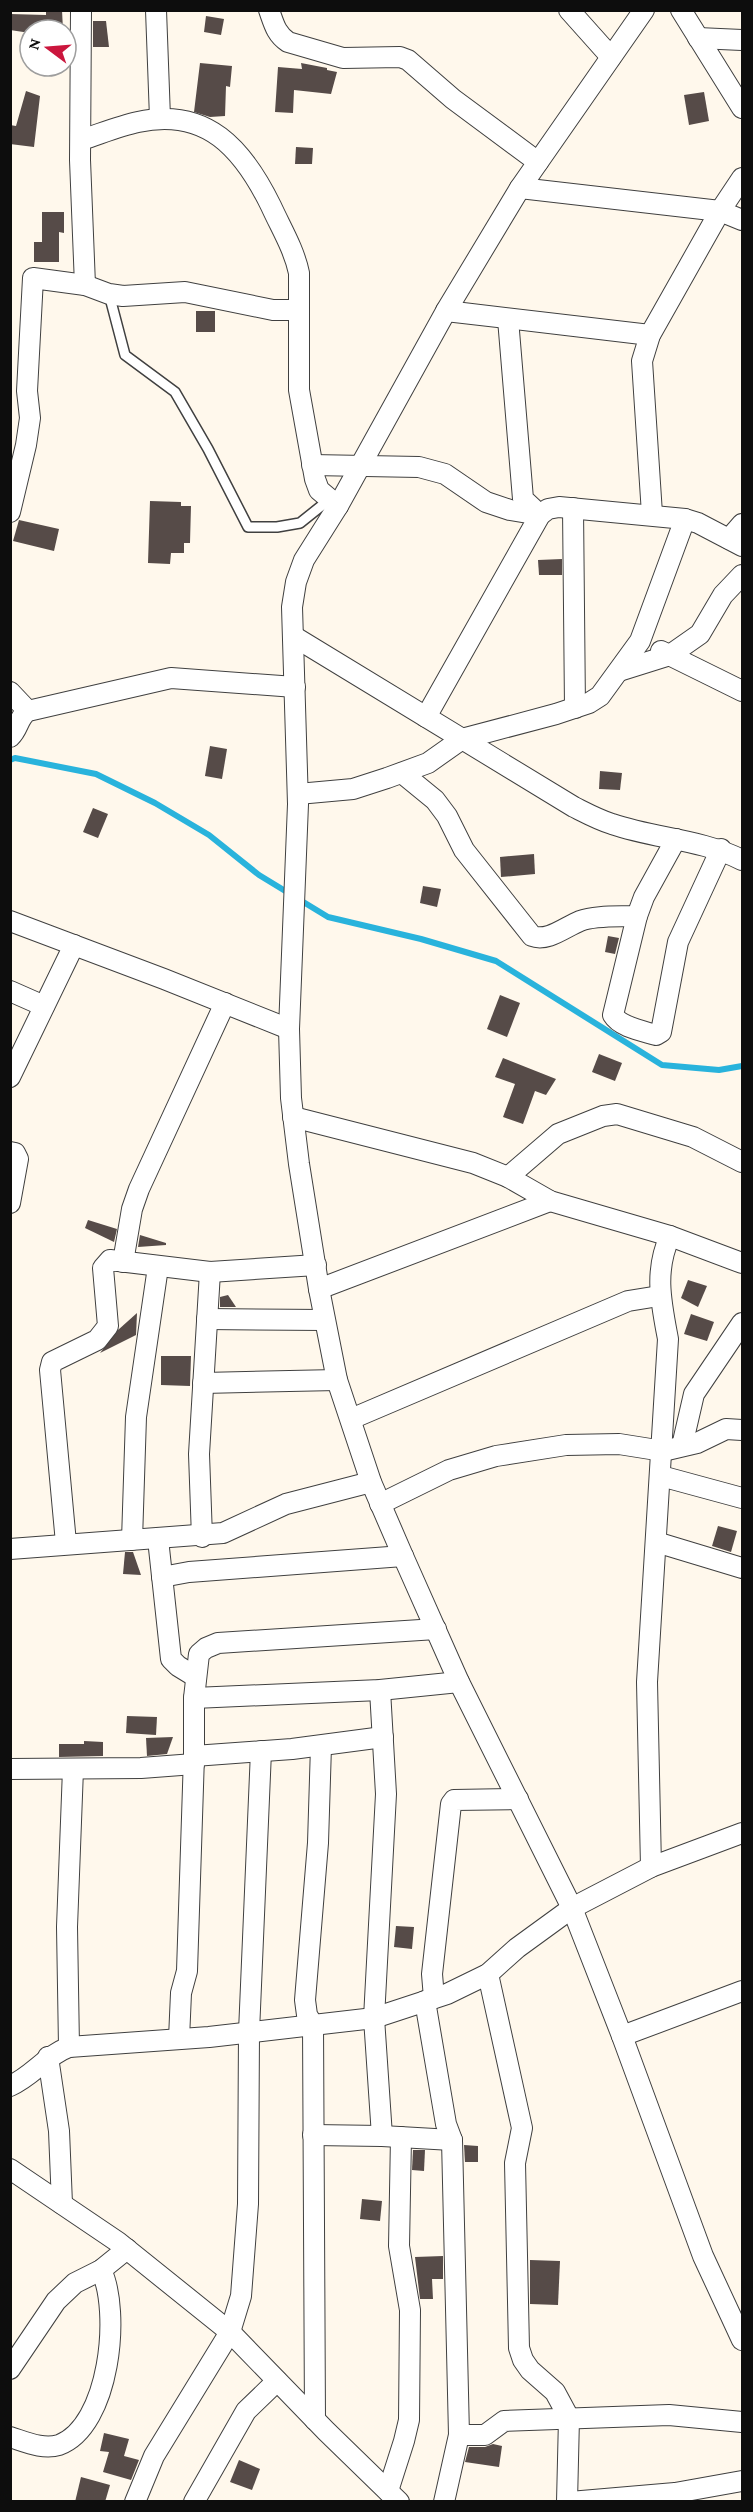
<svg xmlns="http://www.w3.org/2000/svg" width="753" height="2512" font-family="'Crimson Pro',serif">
<rect width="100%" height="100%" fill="#fff8ec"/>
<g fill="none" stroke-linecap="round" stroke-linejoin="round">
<!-- stream -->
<polyline stroke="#29b3dc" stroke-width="6" points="10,760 15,758 96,774 155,803 209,835 259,875 328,917 421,939 496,961 662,1065 719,1070 742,1066"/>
</g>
<!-- building -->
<g fill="#564b48">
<polygon points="46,10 62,10 63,30 30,30 30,33 10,30 10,14 46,15"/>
<polygon points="206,16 224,19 221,35 204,32"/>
<polygon points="93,21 106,21 109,47 93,47"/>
<polygon points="200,63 232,66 230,87 226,86 225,116 210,117 194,112"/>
<polygon points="301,63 327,68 327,70 337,72 331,94 294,90 293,113 275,112 278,67 302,69"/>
<polygon points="26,91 40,96 34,147 10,144 10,125 16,126"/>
<polygon points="704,92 709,121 689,125 684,95"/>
<polygon points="296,147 313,148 312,164 295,164"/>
<polygon points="42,212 64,212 64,233 59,232 59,262 34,262 34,242 42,242"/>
<rect x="196" y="311" width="19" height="21"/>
<polygon points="150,501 181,502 181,506 191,506 190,543 184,543 184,553 171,553 170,564 148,563"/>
<polygon points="19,520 59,529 54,551 13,541"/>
<polygon points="562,559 562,575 539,575 538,560"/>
<polygon points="210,746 227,749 222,779 205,776"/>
<polygon points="600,771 622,773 620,790 599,789"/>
<polygon points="93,808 108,814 98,838 83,832"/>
<polygon points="534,854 535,874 501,877 500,857"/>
<polygon points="423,886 441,889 437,907 420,903"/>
<polygon points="608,936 619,938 615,954 605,952"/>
<polygon points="500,995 520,1003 507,1037 487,1029"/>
<polygon points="599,1054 622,1063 615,1081 592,1072"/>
<polygon points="503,1058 556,1079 546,1095 535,1091 523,1124 503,1117 515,1084 495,1077"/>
<polygon points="88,1220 117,1229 114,1242 85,1228"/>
<polygon points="140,1235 166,1243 166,1245 138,1247"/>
<polygon points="688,1280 707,1286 698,1307 681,1298"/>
<polygon points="228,1295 236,1307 220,1307 220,1297"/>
<polygon points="137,1313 136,1335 100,1353 118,1330"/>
<polygon points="691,1314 714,1322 707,1341 684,1334"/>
<polygon points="161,1356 191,1356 190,1386 161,1385"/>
<polygon points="718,1526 737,1531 731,1552 712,1546"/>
<polygon points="125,1552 133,1552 141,1575 123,1574"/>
<polygon points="127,1716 157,1717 156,1735 126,1733"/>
<polygon points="173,1737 167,1754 147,1756 146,1738"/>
<polygon points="84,1741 103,1742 103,1756 59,1757 59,1744 84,1744"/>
<polygon points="396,1926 414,1927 412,1949 394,1947"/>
<polygon points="464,2145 478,2146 478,2162 465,2162"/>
<polygon points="413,2150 425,2150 424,2171 412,2170"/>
<polygon points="362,2199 382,2201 380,2221 360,2219"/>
<polygon points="443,2256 443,2279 432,2279 433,2299 420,2299 415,2257"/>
<polygon points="530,2260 560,2261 558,2305 530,2304"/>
<polygon points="104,2433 129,2439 124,2456 139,2460 131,2480 103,2472 109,2452 100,2451"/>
<polygon points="493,2444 502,2446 499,2467 465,2462 469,2447 485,2447"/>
<polygon points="239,2460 260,2469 252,2490 230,2482"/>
<polygon points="81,2477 110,2485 105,2502 75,2502"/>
</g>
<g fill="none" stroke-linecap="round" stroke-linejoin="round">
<!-- lane casing -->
<g stroke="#404040" stroke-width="12">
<polyline id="lane" points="109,294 125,355 175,392 208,449 248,527 277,527 300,523 330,499"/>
</g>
<!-- street casing -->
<g stroke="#404040" stroke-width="22">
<g id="street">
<polyline points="81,10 80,160 85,285"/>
<polyline points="156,10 160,118"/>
<path d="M269 10C274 24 276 34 288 42L343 58 400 57 408 60 453 99 538 162"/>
<polyline points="569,10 611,57"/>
<polyline points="644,10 520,188 446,311 338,506 304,560 296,582 292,607 298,804 289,1029 291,1098 299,1164 319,1289 337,1380 371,1482 403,1556 459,1682 572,1908 622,2036 703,2256 742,2340"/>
<polyline points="681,10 742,108"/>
<polyline points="698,38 742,40"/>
<path d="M81 140C100 134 119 126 138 122 207 107 243 149 271 206 281 228 294 249 299 273V390L315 479 319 490 338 506"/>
<polyline points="520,188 720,211 742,220"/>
<polyline points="446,311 650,335"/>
<polyline points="508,319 523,499 540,515"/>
<polyline points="312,465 419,467 445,474 486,502 510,510 540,515"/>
<polyline points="573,508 575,708"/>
<polyline points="10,512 26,445 30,418 27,391 33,278 85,285 109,294 123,296 185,292 273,310 299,310"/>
<polyline points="652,514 642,361 650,335 720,211 742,178"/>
<polyline points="729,539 742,524"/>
<path d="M293 636 574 807C586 813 599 820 612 824 656 839 701 839 742 860"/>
<polyline points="661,651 742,691"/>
<polyline points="619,671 670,655 700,634 723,595 742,575"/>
<polyline points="10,692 28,711"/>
<polyline points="426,717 540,515 548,509 559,507 685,519 698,523 742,546"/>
<path d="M10 737C19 729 18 717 28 711L171 678 295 687"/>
<path d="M402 773 435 800 447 816 464 850 532 936C548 942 565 927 580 921 596 915 620 917 637 916"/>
<polyline points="298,794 353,789 387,778 428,763 462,739 556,714 589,703 600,696 640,641 685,519"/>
<path d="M676 839 644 897 637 916 613 1015C620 1027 643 1031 656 1035L661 1032 678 942 721 849"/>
<polyline points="10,921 164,979 289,1029"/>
<polyline points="10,991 44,1006"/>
<polyline points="10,1077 74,945"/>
<polyline points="293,1117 473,1163 508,1177 550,1201 670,1236 742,1263"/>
<polyline points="10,1152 15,1153 18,1159 10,1203"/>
<polyline points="508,1177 558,1134 603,1116 617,1114 693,1137 742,1162"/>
<polyline points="123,1262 132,1209 139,1189 225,1003"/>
<polyline points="319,1289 550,1201"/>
<polyline points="207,1319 324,1320"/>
<polyline points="203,1383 337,1380"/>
<polyline points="351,1419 628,1301 659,1296"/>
<polyline points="682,1446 694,1394 742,1323"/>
<polyline points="661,1476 742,1498"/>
<polyline points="380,1504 449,1470 496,1456 566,1445 619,1444 663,1451 697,1443 726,1429 742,1430"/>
<polyline points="202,1537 199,1454 210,1272"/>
<polyline points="158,1539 171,1659 178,1666 196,1677"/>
<polyline points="132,1540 136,1417 158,1267"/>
<polyline points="656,1542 742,1568"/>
<polyline points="66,1543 50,1370 52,1362 97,1340 108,1326 103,1268 110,1260 210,1272 316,1265"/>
<polyline points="10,1549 223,1533 286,1504 371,1482"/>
<polyline points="162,1577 189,1572 403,1556"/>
<polyline points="380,1690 386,1794 374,2018 382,2136"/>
<polyline points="194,1698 380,1690 459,1682"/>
<polyline points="194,1756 292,1749 383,1737"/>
<polyline points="10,1769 141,1768 194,1764"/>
<path d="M651 1867 647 1682 668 1339C661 1302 654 1271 670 1236"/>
<polyline points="488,1974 522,2128 515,2163 519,2348 523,2360 530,2370 555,2392 569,2418 567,2502"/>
<polyline points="434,1998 432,1974 451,1804 454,1800 518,1799"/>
<polyline points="425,2001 446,2124 452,2140 459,2435 444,2502"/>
<polyline points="622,2036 742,1991"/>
<polyline points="179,2039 181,1993 187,1971 194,1756 194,1698 199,1654 206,1648 218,1643 436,1629"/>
<polyline points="69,2047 67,1927 73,1769"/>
<polyline points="48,2057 59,2131 62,2204"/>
<path d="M10 2086C33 2076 45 2056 69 2047L209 2037 374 2018 447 1994 488 1974 517 1948 572 1908 651 1867 742 1833"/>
<polyline points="313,2135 382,2136 452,2140"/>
<polyline points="10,2169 118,2242 230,2332 326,2431 399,2502"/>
<polyline points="10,2369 56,2301 75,2283 101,2270 127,2249"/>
<polyline points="315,2420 313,2025 307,2015 305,2000 318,1843 321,1746"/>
<polyline points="459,2435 485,2435 504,2421 669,2415 742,2422"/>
<path d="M10 2437C26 2442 43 2450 59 2445 110 2426 121 2311 101 2270"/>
<polyline points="388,2491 404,2441 409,2420 410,2310 399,2246 401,2137"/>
<polyline points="135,2502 154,2456 230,2332 241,2296 248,2204 249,2032 261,1751"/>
<polyline points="194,2502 246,2411 277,2381"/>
<polyline points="570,2502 675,2493 742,2481"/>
</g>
</g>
<!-- lane -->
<use href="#lane" stroke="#fff" stroke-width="9"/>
<!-- street -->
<use href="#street" stroke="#fff" stroke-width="20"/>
</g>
<!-- border -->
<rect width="753" height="2512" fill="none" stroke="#0d0d0d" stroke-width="24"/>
<!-- north arrow -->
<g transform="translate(48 48) rotate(286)"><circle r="28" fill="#ffffff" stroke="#9e9e9e" stroke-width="1.5"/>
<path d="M0-4.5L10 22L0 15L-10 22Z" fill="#cb163d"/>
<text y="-9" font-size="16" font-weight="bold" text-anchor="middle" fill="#0d0d0d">N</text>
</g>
</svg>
